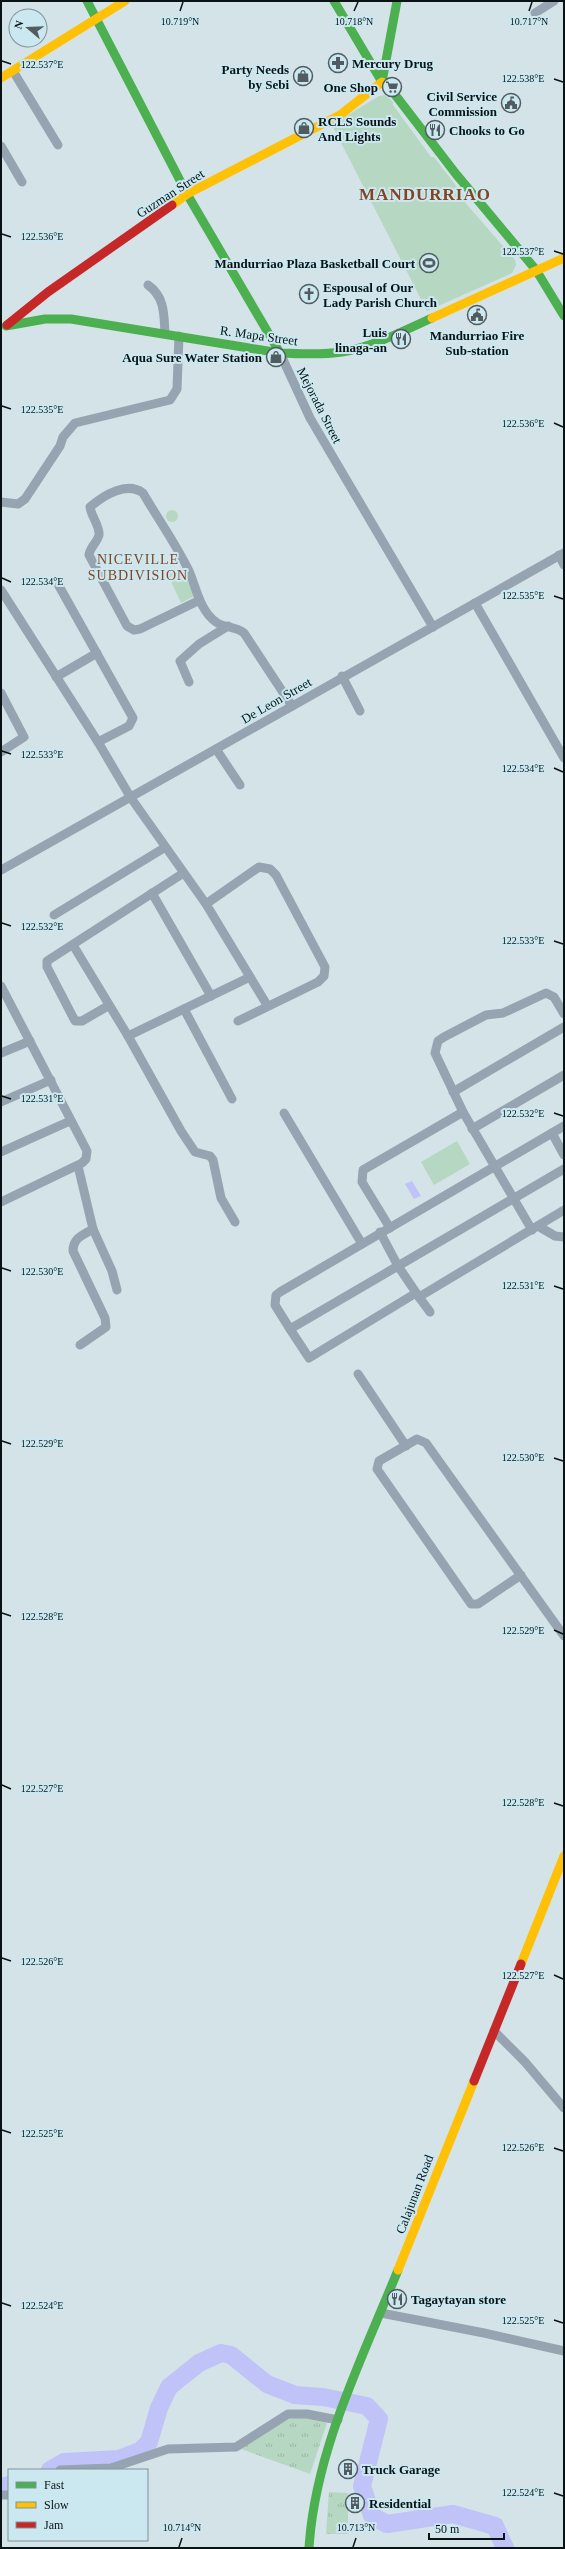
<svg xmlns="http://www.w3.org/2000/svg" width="565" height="2549" font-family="Georgia,serif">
<defs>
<pattern id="grass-tufts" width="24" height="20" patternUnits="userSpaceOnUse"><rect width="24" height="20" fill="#b6d8c2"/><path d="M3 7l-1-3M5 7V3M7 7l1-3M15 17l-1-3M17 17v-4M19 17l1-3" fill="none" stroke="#9bb8a6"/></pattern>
</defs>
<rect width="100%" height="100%" fill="#d3e3e8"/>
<!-- grass -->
<g fill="url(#grass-tufts)">
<circle cx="172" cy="516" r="6"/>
<polygon points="289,2416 328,2420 310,2474 241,2449"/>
<polygon points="329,2492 348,2493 348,2534 326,2534"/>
</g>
<!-- green -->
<g fill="#b6d8c2">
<polygon points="385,95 393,102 393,105 431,157 434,157 464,196 463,200 515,260 516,265 512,273 427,311 332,125 379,96"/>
<polygon points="182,569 195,596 181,603 168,575"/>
<polygon points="457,1141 470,1164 434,1185 421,1162"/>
</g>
<!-- water -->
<polygon fill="#c0c3f7" points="412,1181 421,1196 414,1199 405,1184"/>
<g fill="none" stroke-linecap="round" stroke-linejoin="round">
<!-- river -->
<g stroke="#c0c3f7" stroke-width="18">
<polyline points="50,2470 64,2462 119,2459 140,2451 149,2442 159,2408 169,2387 199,2363 221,2353 231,2355 267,2384 295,2395 323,2397 367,2406 379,2419 362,2486 372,2516 387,2524 453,2514 495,2526 505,2548"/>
<polyline points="1,2487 9,2485"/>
</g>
<!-- street -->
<g stroke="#96a4b1" stroke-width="9">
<polyline points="535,13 554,1"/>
<polyline points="13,71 58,145"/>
<polyline points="1,146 22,182"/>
<path d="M148 285C165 297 164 315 165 334"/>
<polyline points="280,353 310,418 433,627"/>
<polyline points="1,502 18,504 25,499 60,446 63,437 75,423 170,400 177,389 179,336"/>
<polyline points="559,555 564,565"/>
<polyline points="59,586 133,718 129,726 98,742"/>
<polyline points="1,590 98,742 131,798 206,904 267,1005"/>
<path d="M200 600 140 629 134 630 127 626 89 555C90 547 97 543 99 535 100 526 91 516 90 507 104 495 127 481 143 493 158 519 176 544 189 571 196 587 200 611 216 622 224 628 235 626 244 633L292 706"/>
<polyline points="475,603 564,758"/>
<polyline points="342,676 360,711"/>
<polyline points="56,677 97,653"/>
<polyline points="189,682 180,661 199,644 228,626"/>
<polyline points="1,693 24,737 1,752"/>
<polyline points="216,749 240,785"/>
<polyline points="1,870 564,553"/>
<polyline points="152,893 211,996"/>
<polyline points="206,904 259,867 270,869 276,875 325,967 324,976 318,982 238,1021"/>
<polyline points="54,915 164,848"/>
<polyline points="73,945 128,1036 181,1131 195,1152 210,1156 213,1160 221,1198 235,1222"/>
<polyline points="1,986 87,1151 86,1159 82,1163 1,1202"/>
<polyline points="108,1006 82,1021 75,1021 47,967 47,961 182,874"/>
<polyline points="184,1009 232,1099"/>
<polyline points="128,1036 250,977"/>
<polyline points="1,1053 30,1041"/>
<polyline points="453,1092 564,1027"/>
<polyline points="1,1102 51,1080"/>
<polyline points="284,1113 362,1244"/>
<polyline points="564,1126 280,1292 276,1295 275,1305 290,1329 398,1266 419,1297 564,1210"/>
<polyline points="472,1129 564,1075"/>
<polyline points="552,1133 564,1155"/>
<polyline points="1,1152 70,1121"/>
<polyline points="78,1166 93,1229 112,1271 117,1290"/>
<polyline points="538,1226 555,1236 564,1237"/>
<polyline points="390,1228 362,1182 363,1170 463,1112"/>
<polyline points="532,1230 463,1112 435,1053 438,1041 444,1037 486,1015 503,1013 546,993 554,997 564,1014"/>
<polyline points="380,1232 398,1266 564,1169"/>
<polyline points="419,1297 430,1312"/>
<polyline points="290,1329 309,1358 416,1293"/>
<path d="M80 1345 106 1327 105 1318 73 1251C73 1238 83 1235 93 1229"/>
<polyline points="358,1374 406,1446"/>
<polyline points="521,1575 478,1604 471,1604 377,1469 379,1461 417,1439 426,1443 564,1636"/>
<polyline points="494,2031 525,2062 564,2108"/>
<polyline points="381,2313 484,2333 564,2351"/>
<polyline points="60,2470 111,2468 168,2449 236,2447 288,2414 307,2414 338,2420"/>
<polyline points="1,2495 9,2495"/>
</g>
<!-- fast -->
<g stroke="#4caf50" stroke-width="9">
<polyline points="87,1 187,194 280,353"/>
<polyline points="334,1 382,82 393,92 456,174 536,270 564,316"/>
<polyline points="382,82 397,1"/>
<path d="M6 326 45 319H71L280 353C300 354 322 355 342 352 373 347 403 331 432 318"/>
<path d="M309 2548C315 2451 362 2359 398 2270"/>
</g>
<!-- slow -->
<g stroke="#ffc107" stroke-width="9">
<polyline points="1,78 125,1"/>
<polyline points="172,205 187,194 340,115 382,82"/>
<polyline points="432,318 564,258"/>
<polyline points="521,1964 564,1856"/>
<polyline points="398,2270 474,2081"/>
</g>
<!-- jam -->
<g stroke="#c62828" stroke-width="9">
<polyline points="7,325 48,292 172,205"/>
<polyline points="474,2081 521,1964"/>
</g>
</g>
<!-- ticks -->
<path fill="none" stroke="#091316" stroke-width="1.5" d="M180 11 183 2M354 11 358 2M529 11 532 2M2 61 11 64M554 79 563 82M2 234 11 237M554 251 563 254M2 406 11 409M554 423 563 427M2 578 11 582M554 596 563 599M2 751 11 754M554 768 563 772M2 923 11 926M554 941 563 944M2 1096 11 1099M554 1113 563 1116M2 1268 11 1271M554 1286 563 1289M2 1441 11 1444M554 1458 563 1461M2 1613 11 1616M554 1630 563 1634M2 1785 11 1789M554 1803 563 1806M2 1958 11 1961M554 1975 563 1979M2 2130 11 2133M554 2148 563 2151M2 2303 11 2306M554 2320 563 2323M554 2493 563 2496M179 2547 182 2538M353 2547 356 2538"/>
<!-- icons -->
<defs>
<g id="pharmacy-ring" transform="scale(1)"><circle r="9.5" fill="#cbe8f0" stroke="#505c60" stroke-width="1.5"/><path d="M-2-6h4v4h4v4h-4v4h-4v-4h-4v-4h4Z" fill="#505c60"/></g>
<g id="shop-ring" transform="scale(1)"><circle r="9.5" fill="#cbe8f0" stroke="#505c60" stroke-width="1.5"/><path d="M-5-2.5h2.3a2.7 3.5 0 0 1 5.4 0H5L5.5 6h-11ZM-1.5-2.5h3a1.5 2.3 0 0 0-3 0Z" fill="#505c60"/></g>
<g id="supermarket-ring" transform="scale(1)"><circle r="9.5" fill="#cbe8f0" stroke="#505c60" stroke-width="1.5"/><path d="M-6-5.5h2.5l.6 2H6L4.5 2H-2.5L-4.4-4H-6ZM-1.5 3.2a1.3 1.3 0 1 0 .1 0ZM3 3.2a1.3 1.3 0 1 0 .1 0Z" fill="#505c60"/></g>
<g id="civic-ring" transform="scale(1)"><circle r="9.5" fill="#cbe8f0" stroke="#505c60" stroke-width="1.5"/><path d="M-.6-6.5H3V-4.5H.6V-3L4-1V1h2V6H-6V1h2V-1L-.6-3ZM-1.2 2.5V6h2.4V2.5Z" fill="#505c60"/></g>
<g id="restaurant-ring" transform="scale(1)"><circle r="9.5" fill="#cbe8f0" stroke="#505c60" stroke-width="1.5"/><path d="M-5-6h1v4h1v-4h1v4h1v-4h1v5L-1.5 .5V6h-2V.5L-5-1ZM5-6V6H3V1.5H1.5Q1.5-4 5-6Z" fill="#505c60"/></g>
<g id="stadium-ring" transform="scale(1)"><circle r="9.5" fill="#cbe8f0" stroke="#505c60" stroke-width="1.5"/><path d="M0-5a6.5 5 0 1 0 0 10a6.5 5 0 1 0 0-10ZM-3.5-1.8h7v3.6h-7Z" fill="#505c60"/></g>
<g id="church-ring" transform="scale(1)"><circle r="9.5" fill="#cbe8f0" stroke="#505c60" stroke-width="1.5"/><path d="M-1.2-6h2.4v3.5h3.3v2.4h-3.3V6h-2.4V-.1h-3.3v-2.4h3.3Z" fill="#505c60"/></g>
<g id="building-ring" transform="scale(1)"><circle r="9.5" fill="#cbe8f0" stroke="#505c60" stroke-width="1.5"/><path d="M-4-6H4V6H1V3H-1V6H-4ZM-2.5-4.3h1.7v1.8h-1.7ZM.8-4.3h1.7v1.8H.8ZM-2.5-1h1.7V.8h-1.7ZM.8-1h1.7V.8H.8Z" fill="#505c60"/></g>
</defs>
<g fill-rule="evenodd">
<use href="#pharmacy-ring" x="338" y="63"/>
<use href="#shop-ring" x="303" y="76"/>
<use href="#supermarket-ring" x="392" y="87"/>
<use href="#civic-ring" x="511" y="103"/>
<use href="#shop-ring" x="304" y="128"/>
<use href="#restaurant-ring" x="435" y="130"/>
<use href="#stadium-ring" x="429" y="263"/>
<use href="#church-ring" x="309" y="294"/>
<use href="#civic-ring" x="477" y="315"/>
<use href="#restaurant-ring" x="401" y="339"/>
<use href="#shop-ring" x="276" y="357"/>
<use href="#restaurant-ring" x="397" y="2299"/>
<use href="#building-ring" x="348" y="2469"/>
<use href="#building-ring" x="355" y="2503"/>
</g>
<g text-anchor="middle" stroke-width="4" stroke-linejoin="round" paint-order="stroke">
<!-- poi labels -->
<g font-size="13" font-weight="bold" fill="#091316" stroke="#cbe8f0" text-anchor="start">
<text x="352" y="68">Mercury Drug</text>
<text x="289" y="74" text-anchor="end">Party Needs<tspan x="289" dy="15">by Sebi</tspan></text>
<text x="378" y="92" text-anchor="end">One Shop</text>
<text x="497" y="101" text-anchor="end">Civil Service<tspan x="497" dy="15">Commission</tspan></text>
<text x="318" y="126">RCLS Sounds<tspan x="318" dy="15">And Lights</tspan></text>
<text x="449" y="135">Chooks to Go</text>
<text x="415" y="268" text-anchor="end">Mandurriao Plaza Basketball Court</text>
<text x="323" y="292">Espousal of Our<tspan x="323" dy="15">Lady Parish Church</tspan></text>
<text x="387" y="337" text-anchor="end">Luis<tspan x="387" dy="15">linaga-an</tspan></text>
<text x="477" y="340" text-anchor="middle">Mandurriao Fire<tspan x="477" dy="15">Sub-station</tspan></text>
<text x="262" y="362" text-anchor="end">Aqua Sure Water Station</text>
<text x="411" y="2304">Tagaytayan store</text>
<text x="362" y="2474">Truck Garage</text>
<text x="369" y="2508">Residential</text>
</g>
<!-- street labels -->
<g font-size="13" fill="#091316" stroke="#cbe8f0">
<text transform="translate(170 193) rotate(-33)" y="5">Guzman Street</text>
<text transform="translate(259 335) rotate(8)" y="5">R. Mapa Street</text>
<text transform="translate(320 405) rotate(63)" y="5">Mejorada Street</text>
<text transform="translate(276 700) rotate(-30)" y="5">De Leon Street</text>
<text transform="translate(414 2194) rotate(-69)" y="5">Calajunan Road</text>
</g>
<!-- neighbourhood labels -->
<g font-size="14" letter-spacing="1" fill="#844324" stroke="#cbe8f0">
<text x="138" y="564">NICEVILLE<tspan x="138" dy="16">SUBDIVISION</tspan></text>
</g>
<!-- district labels -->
<g font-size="17" font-weight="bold" letter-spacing="1" fill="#844324" stroke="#cbe8f0">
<text x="425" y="200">MANDURRIAO</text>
</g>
</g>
<g font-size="10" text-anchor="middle" fill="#091316" stroke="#cbe8f0" stroke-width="4" stroke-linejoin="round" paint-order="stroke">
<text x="180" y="25">10.719°N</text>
<text x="354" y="25">10.718°N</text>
<text x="529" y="25">10.717°N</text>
<text x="42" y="68">122.537°E</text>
<text x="523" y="82">122.538°E</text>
<text x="42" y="240">122.536°E</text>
<text x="523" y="255">122.537°E</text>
<text x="42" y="413">122.535°E</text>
<text x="523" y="427">122.536°E</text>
<text x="42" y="585">122.534°E</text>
<text x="523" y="599">122.535°E</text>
<text x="42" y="758">122.533°E</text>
<text x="523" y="772">122.534°E</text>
<text x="42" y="930">122.532°E</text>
<text x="523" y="944">122.533°E</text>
<text x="42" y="1102">122.531°E</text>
<text x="523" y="1117">122.532°E</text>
<text x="42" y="1275">122.530°E</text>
<text x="523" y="1289">122.531°E</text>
<text x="42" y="1447">122.529°E</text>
<text x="523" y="1461">122.530°E</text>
<text x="42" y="1620">122.528°E</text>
<text x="523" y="1634">122.529°E</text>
<text x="42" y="1792">122.527°E</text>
<text x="523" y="1806">122.528°E</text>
<text x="42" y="1965">122.526°E</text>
<text x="523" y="1979">122.527°E</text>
<text x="42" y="2137">122.525°E</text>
<text x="523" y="2151">122.526°E</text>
<text x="42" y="2309">122.524°E</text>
<text x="523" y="2324">122.525°E</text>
<text x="523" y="2496">122.524°E</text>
<text x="182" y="2531">10.714°N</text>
<text x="356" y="2531">10.713°N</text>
</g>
<!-- border -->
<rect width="565" height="2549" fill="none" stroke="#091316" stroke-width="4"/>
<!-- legend -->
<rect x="8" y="2469" width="140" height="72" fill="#cbe8f0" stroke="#7d9399"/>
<rect x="16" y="2482" width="20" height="6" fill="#4caf50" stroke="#7d9399"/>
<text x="44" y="2489" font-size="12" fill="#091316">Fast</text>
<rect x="16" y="2502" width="20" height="6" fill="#ffc107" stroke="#7d9399"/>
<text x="44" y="2509" font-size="12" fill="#091316">Slow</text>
<rect x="16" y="2522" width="20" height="6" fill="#c62828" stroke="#7d9399"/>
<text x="44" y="2529" font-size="12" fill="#091316">Jam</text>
<!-- north arrow -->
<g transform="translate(28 28) rotate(289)"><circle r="19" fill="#cbe8f0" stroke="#7d9399"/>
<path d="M0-3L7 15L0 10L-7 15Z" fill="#505c60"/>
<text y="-6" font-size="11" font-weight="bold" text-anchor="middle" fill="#091316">N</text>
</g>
<!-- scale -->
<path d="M429 2533v6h75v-6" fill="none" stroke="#091316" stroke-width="2"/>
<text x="435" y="2533" font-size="12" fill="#091316" stroke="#cbe8f0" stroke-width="3" paint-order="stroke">50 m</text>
</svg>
